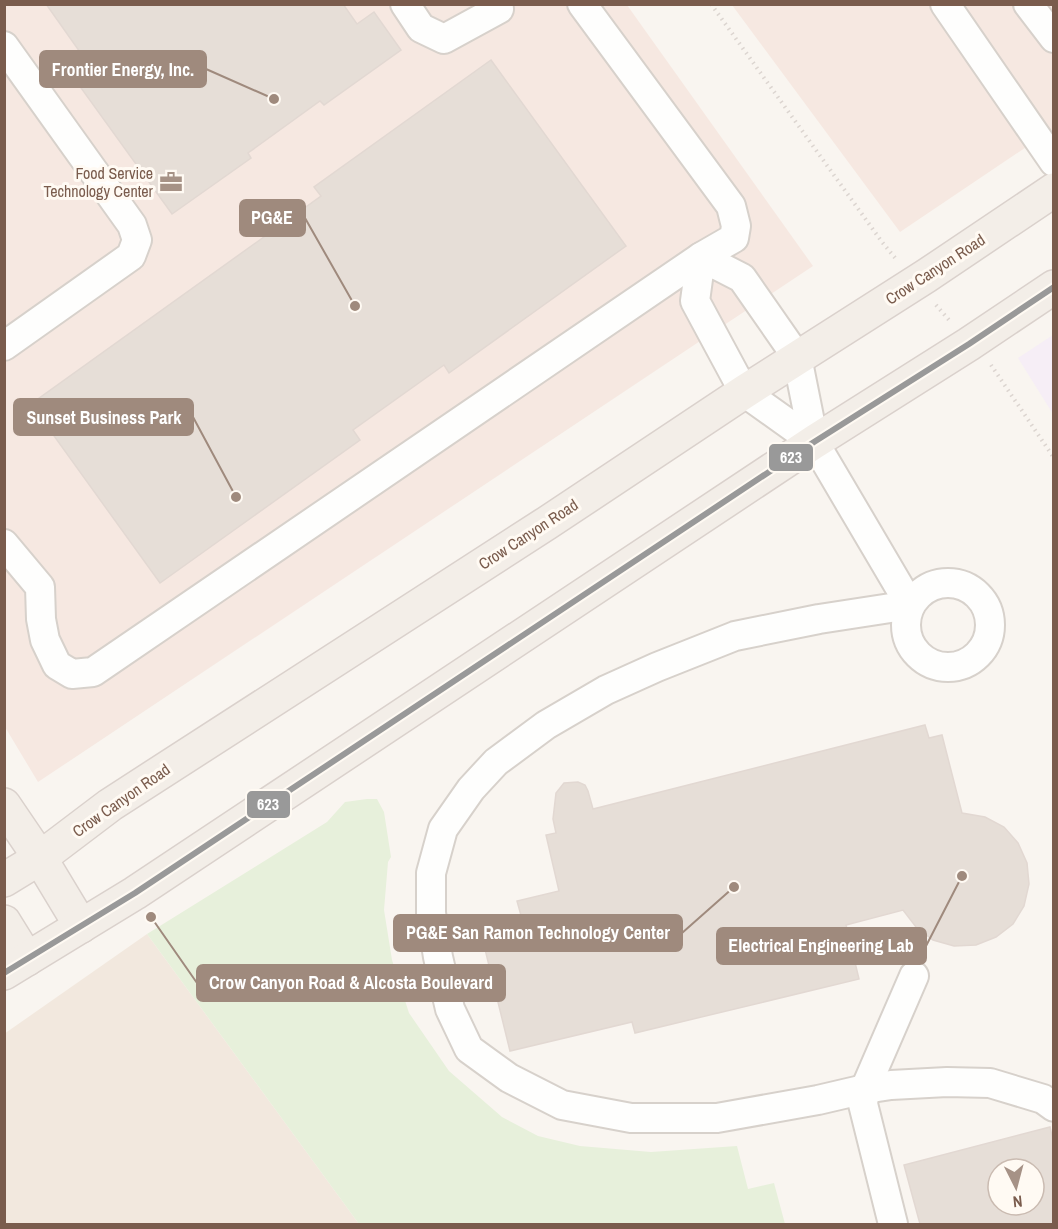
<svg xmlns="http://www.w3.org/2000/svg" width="1058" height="1229" font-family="'Archivo Narrow',sans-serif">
<rect width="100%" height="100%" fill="#f9f5f0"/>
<!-- residential -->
<polygon fill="#f2e8de" points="147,934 359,1224 5,1224 4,1034"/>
<!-- commercial -->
<g fill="#f6e8e1">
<polygon points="5,5 627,5 813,266 38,782 5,727"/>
<polygon points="732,5 1053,5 1053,129 900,232"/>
</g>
<!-- education -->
<polygon fill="#f6eef6" points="1053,335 1053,414 1018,358"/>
<!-- green -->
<polygon fill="#e7f0db" points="367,799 377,799 384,812 391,857 388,862 384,910 392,960 409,1013 449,1071 502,1117 538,1136 580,1146 651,1152 737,1146 748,1189 774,1183 785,1224 359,1224 147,934 327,822 345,802"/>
<!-- building -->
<g fill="#e6ded7" stroke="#e2d8d2" stroke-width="1.5" fill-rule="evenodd">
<polygon points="46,4 343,4 357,24 374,12 401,50 324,105 320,101 248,153 251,158 172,214 76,81 92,69"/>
<polygon points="491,60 626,246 449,373 444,365 353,430 360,440 160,583 31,404 321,196 314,187"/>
<polygon points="925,725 929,738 942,735 962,813 985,817 1004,827 1018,843 1027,863 1029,884 1024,906 1013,924 996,937 976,945 954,946 933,940 916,927 903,910 846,925 859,979 635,1033 632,1022 510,1051 482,937 524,926 517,901 559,891 546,835 556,833 553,819 556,793 564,783 578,782 585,785 588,791 593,809"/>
<path d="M1050 1127 1053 1140V1224H920L904 1165ZM998 1169H1034V1205H998Z"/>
</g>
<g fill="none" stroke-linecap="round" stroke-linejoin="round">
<!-- minor casing -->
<g stroke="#d7d1cb" stroke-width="32">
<g id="minor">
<polyline points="405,4 421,28 444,39 499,9 496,4"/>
<polyline points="945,4 1054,162"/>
<polyline points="1028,4 1054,38"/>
<polyline points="4,46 132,225 137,240 131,256 4,346"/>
<polyline points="814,442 744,392 695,301 701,257 742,278 797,357 814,442 910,605 819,619 735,636 657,667 606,690 546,725 496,762 471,789 443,829 431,873 431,913 438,957 450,1009 469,1049 509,1078 562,1105 631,1118 717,1118 818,1100 865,1089 863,1104 893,1224"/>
<polyline points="4,544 40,587 41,619 45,640 57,665 72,674 93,672 701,257 734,238 736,226 731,206 582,4"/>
<circle cx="948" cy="625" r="42"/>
<polyline points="865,1089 891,1085 947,1082 990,1083 1043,1099 1054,1107"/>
<polyline points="865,1089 914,976"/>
</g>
</g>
<!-- major casing -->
<g stroke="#dad1cc" stroke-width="36">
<g id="major">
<polyline points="4,805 40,858 81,926"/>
<polyline points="4,880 40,858 110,805 547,523 744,392 926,276 1054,190"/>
<polyline points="4,922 27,959"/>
<polyline points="4,973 135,893 814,442 969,344 1054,287"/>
</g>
</g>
<!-- path -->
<g stroke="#dcd5d0" stroke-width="4" stroke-dasharray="1.5 4.5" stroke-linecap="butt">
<polyline points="711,4 882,242 896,259"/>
<polyline points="936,305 949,320"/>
<polyline points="991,365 1054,458"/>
</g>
<!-- minor -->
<use href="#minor" stroke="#fefefd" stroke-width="28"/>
<!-- major -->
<use href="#major" stroke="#f3eee8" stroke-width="33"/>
<!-- bus-1 casing -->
<g stroke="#fffaf3" stroke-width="10">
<polyline id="bus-1" points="4,973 135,893 814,442 969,344 1054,287"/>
</g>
<!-- bus-1 -->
<use href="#bus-1" stroke="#999" stroke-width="6"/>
</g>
<!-- icons -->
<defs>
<g id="office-bare" transform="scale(1.8)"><path d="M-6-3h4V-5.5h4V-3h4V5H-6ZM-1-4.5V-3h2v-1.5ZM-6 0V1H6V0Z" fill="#a69286" stroke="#fffaf3" stroke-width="2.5" paint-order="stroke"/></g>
</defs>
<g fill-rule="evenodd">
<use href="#office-bare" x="171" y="182"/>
</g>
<g text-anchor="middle" stroke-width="6" stroke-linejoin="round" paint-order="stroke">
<!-- poi labels -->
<g font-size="16" fill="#7a5c4d" stroke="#fffaf3" text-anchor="end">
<text x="153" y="179">Food Service<tspan x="153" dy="18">Technology Center</tspan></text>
</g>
<!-- street labels -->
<g font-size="16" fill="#7a5c4d" stroke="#fffaf3">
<text transform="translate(935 269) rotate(-33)" y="6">Crow Canyon Road</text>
<text transform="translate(528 534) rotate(-33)" y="6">Crow Canyon Road</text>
<text transform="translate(121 800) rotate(-35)" y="6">Crow Canyon Road</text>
</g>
</g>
<!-- callouts -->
<path fill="none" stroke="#9f8a7d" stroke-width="2" d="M274 99L206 69M355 306L305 218M236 497L193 417M734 887L682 933M962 876L926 946M151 917L197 983"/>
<g fill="#9f8a7d" stroke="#fffaf3" stroke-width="2">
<circle cx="274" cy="99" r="6"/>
<circle cx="355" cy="306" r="6"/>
<circle cx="236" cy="497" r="6"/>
<circle cx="734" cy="887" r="6"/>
<circle cx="962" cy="876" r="6"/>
<circle cx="151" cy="917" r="6"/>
</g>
<g fill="#9f8a7d" stroke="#9f8a7d" stroke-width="2">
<rect x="40" y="51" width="166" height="36" rx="6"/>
<rect x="240" y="200" width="65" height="36" rx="6"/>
<rect x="14" y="399" width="179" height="36" rx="6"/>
<rect x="394" y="915" width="288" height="36" rx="6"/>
<rect x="717" y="928" width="209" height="36" rx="6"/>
<rect x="197" y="965" width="308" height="36" rx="6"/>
</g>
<g font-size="18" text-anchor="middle" font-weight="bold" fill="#fff">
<text x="123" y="76">Frontier Energy, Inc.</text>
<text x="272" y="224">PG&amp;E</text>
<text x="104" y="424">Sunset Business Park</text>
<text x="538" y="939">PG&amp;E San Ramon Technology Center</text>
<text x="821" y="952">Electrical Engineering Lab</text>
<text x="351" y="989">Crow Canyon Road &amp; Alcosta Boulevard</text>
</g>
<g stroke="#fffaf3" stroke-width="2">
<rect x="768" y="443" width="46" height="29" rx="6" fill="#999"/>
<rect x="246" y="790" width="45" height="29" rx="6" fill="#999"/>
</g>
<g font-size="16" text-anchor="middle" font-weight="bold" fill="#fff">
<text x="791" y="463">623</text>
<text x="268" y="810">623</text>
</g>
<!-- border -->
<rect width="1058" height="1229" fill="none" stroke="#7a5c4d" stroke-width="12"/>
<!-- north arrow -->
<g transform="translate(1016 1187) rotate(174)"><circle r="28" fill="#fffaf3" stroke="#cabbb1" stroke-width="1.5"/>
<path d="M0-4.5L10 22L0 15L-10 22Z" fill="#a69286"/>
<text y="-9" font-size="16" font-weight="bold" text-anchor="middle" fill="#7a5c4d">N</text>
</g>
</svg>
